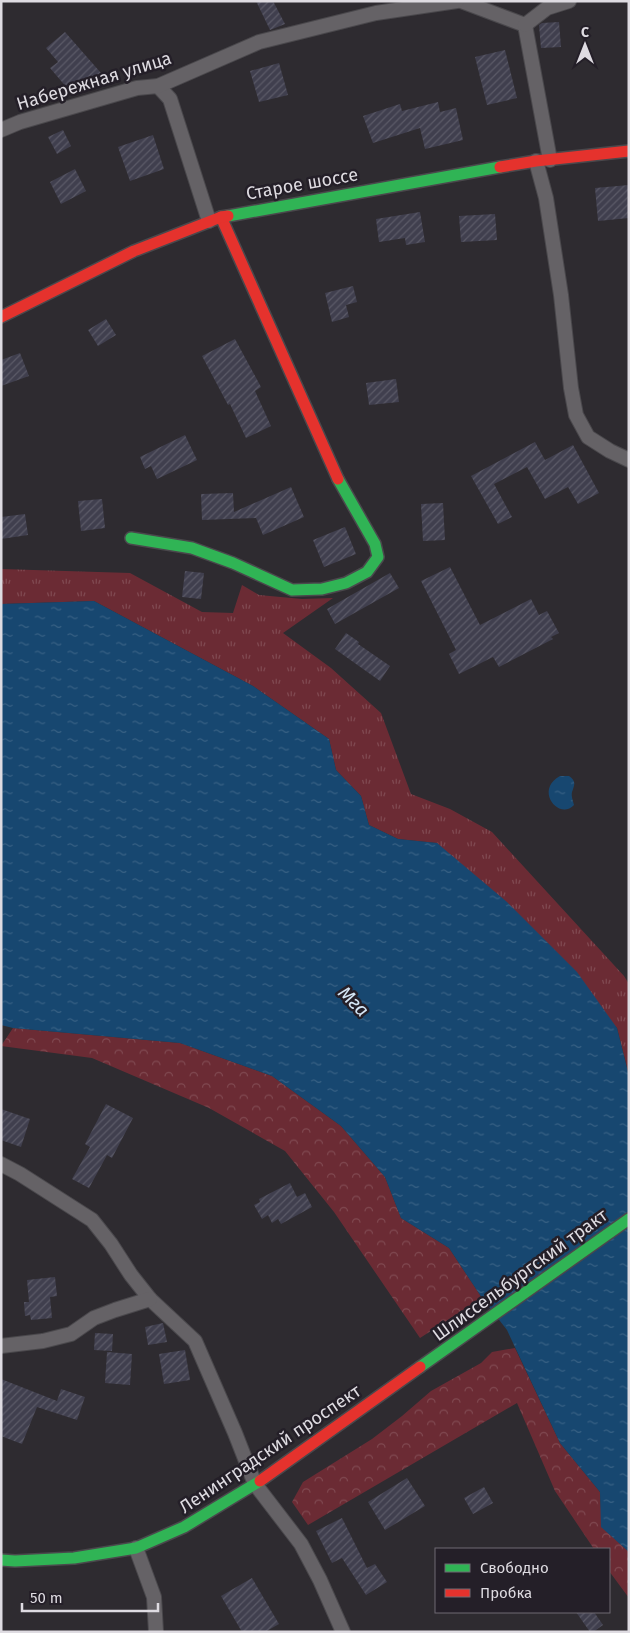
<svg xmlns="http://www.w3.org/2000/svg" width="630" height="1633" font-family="'Fira Sans',sans-serif">
<defs>
<pattern id="grass-tufts" width="24" height="20" patternUnits="userSpaceOnUse" patternTransform="scale(1.25)"><rect width="24" height="20" fill="#6b2b34"/><path d="M3 7l-1-3M5 7V3M7 7l1-3M15 17l-1-3M17 17v-4M19 17l1-3" fill="none" stroke="#804951"/></pattern>
<pattern id="forest-crowns" width="20" height="18" patternUnits="userSpaceOnUse" patternTransform="scale(1.25)"><rect width="20" height="18" fill="#6b2b34"/><path d="M2 6a3 3 0 1 1 6 0M12 15a3 3 0 1 1 6 0" fill="none" stroke="#804951"/></pattern>
<pattern id="water-ripples" width="26" height="14" patternUnits="userSpaceOnUse" patternTransform="scale(1.25)"><rect width="26" height="14" fill="#174770"/><path d="M2 4q2-2 4 0t4 0M15 11q2-2 4 0t4 0" fill="none" stroke="#386184"/></pattern>
<pattern id="building-hatch" width="6" height="6" patternUnits="userSpaceOnUse" patternTransform="scale(1.25)"><rect width="6" height="6" fill="#403f4e"/><path d="M-1 1l2-2M0 6l6-6M5 7l2-2" fill="none" stroke="#5b5a67"/></pattern>
</defs>
<rect width="100%" height="100%" fill="#2e2b30"/>
<!-- grass -->
<polygon fill="url(#grass-tufts)" points="1,569 130,573 202,612 233,613 242,585 259,595 302,599 333,598 283,633 331,668 381,713 411,794 450,809 492,832 624,976 629,984 629,1075 617,1028 437,843 398,839 369,825 361,796 336,770 329,739 253,686 94,601 1,604"/>
<!-- forest -->
<g fill="url(#forest-crowns)">
<polygon points="13,1028 180,1043 272,1076 341,1126 385,1177 401,1218 449,1248 482,1298 420,1338 334,1212 285,1151 209,1108 92,1058 1,1046"/>
<polygon points="515,1348 560,1443 600,1492 602,1527 629,1552 629,1598 609,1571 609,1549 594,1549 555,1491 517,1403 308,1525 292,1502 303,1482 372,1439 402,1416 431,1391 481,1363 492,1352"/>
</g>
<!-- water -->
<g fill="url(#water-ripples)">
<polygon points="94,601 253,686 329,739 336,770 361,796 369,825 398,839 437,843 507,902 577,972 617,1028 629,1076 629,1552 601,1527 600,1492 560,1443 507,1330 482,1298 449,1248 401,1218 385,1177 341,1126 272,1076 180,1043 13,1028 1,1025 1,604"/>
<path d="M560 776H569C576 781 575 784 572 792 571 796 573 801 574 805 559 821 534 790 560 776Z"/>
</g>
<!-- building -->
<g fill="url(#building-hatch)">
<polygon points="256,1 273,1 285,24 270,30"/>
<polygon points="559,22 561,47 541,48 539,25 542,23"/>
<polygon points="65,32 101,73 81,90 76,83 68,89 50,68 58,62 46,48"/>
<polygon points="505,50 517,98 487,105 475,57"/>
<polygon points="279,63 288,95 259,102 250,71"/>
<polygon points="438,102 440,112 456,108 463,140 425,149 420,128 373,143 363,116 400,104 402,111"/>
<polygon points="63,130 71,146 57,154 48,137"/>
<polygon points="153,135 164,169 130,181 118,147"/>
<polygon points="75,169 86,191 61,204 50,182"/>
<polygon points="629,185 629,218 598,221 595,188"/>
<polygon points="420,212 425,242 406,245 405,238 379,242 376,219"/>
<polygon points="495,214 497,240 461,242 459,216"/>
<polygon points="353,286 357,302 346,305 349,317 332,322 325,293"/>
<polygon points="106,319 116,335 98,346 88,330"/>
<polygon points="235,339 261,387 255,391 271,426 246,438 230,404 228,405 202,356"/>
<polygon points="20,353 29,376 1,386 1,360"/>
<polygon points="396,379 399,402 369,405 366,383"/>
<polygon points="185,435 197,460 157,479 151,466 145,469 140,457"/>
<polygon points="535,442 545,460 573,445 599,493 578,504 568,487 545,499 527,467 494,484 512,517 498,524 471,476"/>
<polygon points="291,487 304,517 263,535 256,518 202,520 201,494 233,493 234,512"/>
<polygon points="102,499 105,528 81,531 78,501"/>
<polygon points="443,503 445,540 423,541 421,504"/>
<polygon points="25,514 28,535 1,539 1,517"/>
<polygon points="345,527 356,554 324,567 313,540"/>
<polygon points="450,567 480,625 531,599 539,615 547,611 559,633 551,637 553,639 499,667 493,657 459,674 449,654 456,650 421,581"/>
<polygon points="185,571 204,573 201,599 182,597"/>
<polygon points="390,573 399,588 335,624 327,609"/>
<polygon points="346,633 359,642 358,644 390,666 380,681 335,649"/>
<polygon points="106,1104 133,1118 112,1158 107,1155 89,1188 72,1179 90,1147 85,1144"/>
<polygon points="1,1109 30,1119 21,1147 1,1140"/>
<polygon points="290,1183 297,1197 305,1193 312,1207 281,1224 278,1219 272,1223 268,1215 262,1219 254,1205 260,1202 259,1199"/>
<polygon points="55,1277 57,1296 50,1297 52,1318 31,1320 30,1315 25,1316 24,1302 29,1302 27,1280"/>
<polygon points="163,1323 167,1342 148,1345 145,1327"/>
<polygon points="95,1333 113,1334 112,1351 94,1350"/>
<polygon points="185,1350 190,1380 164,1384 159,1354"/>
<polygon points="107,1352 132,1354 130,1385 105,1383"/>
<polygon points="1,1379 57,1401 61,1389 85,1397 77,1420 37,1407 22,1444 1,1436"/>
<polygon points="407,1478 425,1506 385,1530 368,1502"/>
<polygon points="484,1487 493,1503 473,1514 464,1498"/>
<polygon points="342,1518 367,1568 375,1564 387,1582 366,1595 342,1558 332,1563 316,1531"/>
<polygon points="252,1578 279,1624 265,1632 242,1632 221,1596"/>
<polygon points="576,1612 594,1612 603,1625 593,1632 590,1632"/>
</g>
<g fill="none" stroke-linecap="round" stroke-linejoin="round">
<!-- street casing -->
<g stroke="#4a484c" stroke-width="16">
<g id="street">
<polyline points="461,1 525,25"/>
<polyline points="525,25 550,160"/>
<polyline points="525,25 547,8 569,1"/>
<polyline points="158,86 170,99 209,221"/>
<polyline points="1,130 20,122 137,88 158,86 259,42 376,13 457,1"/>
<polyline points="536,161 546,198 561,295 571,388 576,415 588,437 610,451 629,460"/>
<polyline points="1,1164 20,1174 92,1220 111,1244 131,1275 150,1299 195,1341 235,1433 255,1484 301,1544 320,1580 343,1632"/>
<polyline points="1,1346 43,1341 71,1334 94,1318 115,1310 150,1299"/>
<polyline points="136,1548 154,1597 156,1632"/>
</g>
</g>
<!-- fast casing -->
<g stroke="#4a484c" stroke-width="14">
<g id="fast">
<polyline points="228,216 500,167"/>
<polyline points="131,538 192,548 233,563 292,590 322,589 346,583 367,572 378,557 375,544 338,479"/>
<polyline points="420,1367 629,1219"/>
<polyline points="1,1560 15,1561 74,1558 136,1548 184,1527 260,1481"/>
</g>
</g>
<!-- jam casing -->
<g stroke="#4a484c" stroke-width="14">
<g id="jam">
<polyline points="500,167 536,161 629,151"/>
<polyline points="221,217 338,479"/>
<polyline points="1,317 134,251 221,217 228,216"/>
<polyline points="260,1481 420,1367"/>
</g>
</g>
<!-- street -->
<use href="#street" stroke="#656266" stroke-width="14"/>
<!-- fast -->
<use href="#fast" stroke="#30b455" stroke-width="11"/>
<!-- jam -->
<use href="#jam" stroke="#e5322d" stroke-width="11"/>
</g>
<g text-anchor="middle" stroke-width="5" stroke-linejoin="round" paint-order="stroke">
<!-- street labels -->
<g font-size="18" fill="#dedbe1" stroke="#241f28">
<text transform="translate(94 81) rotate(-17)" y="6">Набережная улица</text>
<text transform="translate(302 184) rotate(-10)" y="6">Старое шоссе</text>
<text transform="translate(520 1275) rotate(-36)" y="6">Шлиссельбургский тракт</text>
<text transform="translate(270 1449) rotate(-34)" y="6">Ленинградский проспект</text>
</g>
<!-- water labels -->
<g font-size="19" font-style="italic" fill="#d5e6f6" stroke="#241f28">
<text transform="translate(354 1001) rotate(45)" y="7">Мга</text>
</g>
</g>
<!-- border -->
<rect width="630" height="1633" fill="none" stroke="#dedbe1" stroke-width="5"/>
<!-- legend -->
<rect x="435" y="1548" width="175" height="65" fill="#241f28" stroke="#6e6a72"/>
<rect x="445" y="1564" width="25" height="8" fill="#30b455" stroke="#6e6a72"/>
<text x="480" y="1573" font-size="15" fill="#dedbe1">Свободно</text>
<rect x="445" y="1589" width="25" height="8" fill="#e5322d" stroke="#6e6a72"/>
<text x="480" y="1598" font-size="15" fill="#dedbe1">Пробка</text>
<!-- north arrow -->
<g transform="translate(585 45)" stroke="#241f28" stroke-width="4" paint-order="stroke">
<path d="M0-4L9 19L0 12L-9 19Z" fill="#dedbe1"/>
<text y="-8" font-size="14" font-weight="bold" text-anchor="middle" fill="#dedbe1">С</text>
</g>
<!-- scale -->
<path d="M22 1603v8h136v-8" fill="none" stroke="#dedbe1" stroke-width="2.5"/>
<text x="30" y="1603" font-size="15" fill="#dedbe1" stroke="#241f28" stroke-width="4" paint-order="stroke">50 m</text>
</svg>
